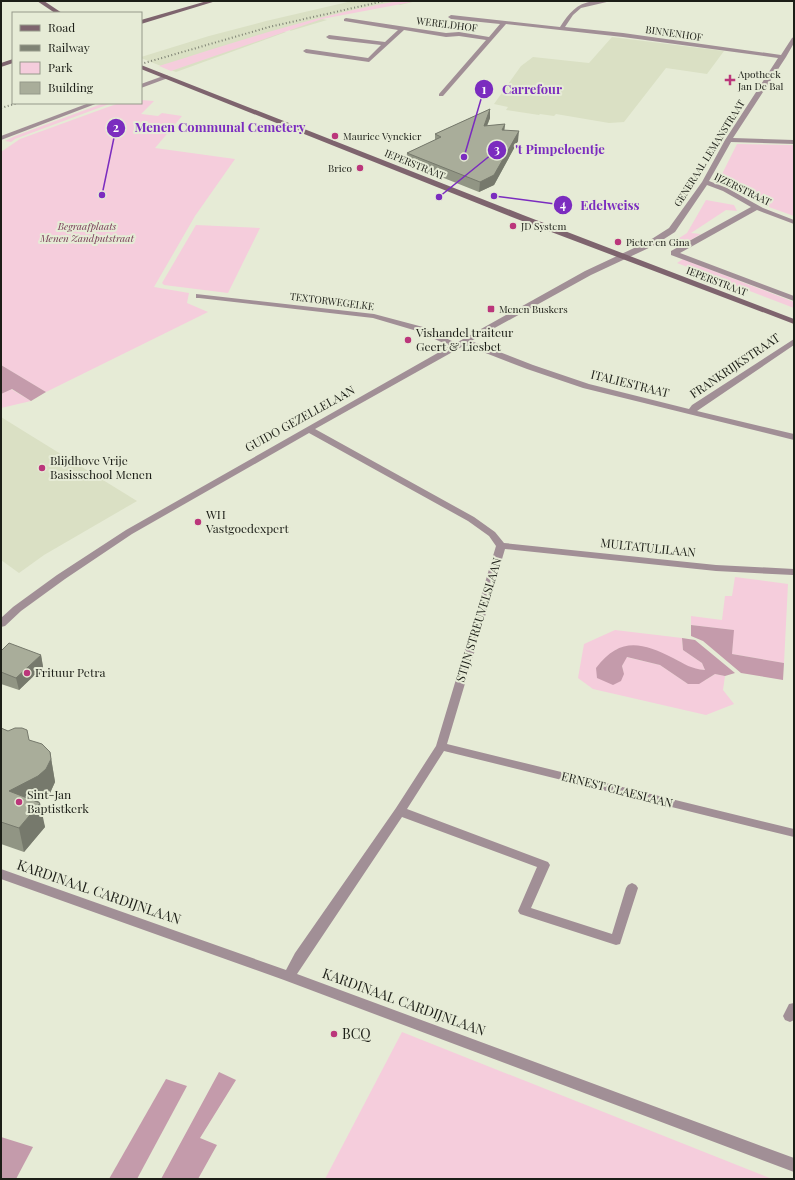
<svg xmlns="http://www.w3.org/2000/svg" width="795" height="1180" font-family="'Playfair Display',serif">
<rect width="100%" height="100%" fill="#e6ebd6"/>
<!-- built -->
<g fill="#dae0c4">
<polygon points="352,1 417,1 400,5 397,4 342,13 322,19 327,20 290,31 291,29 277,31 286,32 176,72 141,58 141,57 209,36 266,21"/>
<polygon points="612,37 724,51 707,74 666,68 624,122 609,123 556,114 554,116 540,114 539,115 506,110 508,107 494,104 521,66 533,57 589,63"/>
<polygon points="1,417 30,435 137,501 44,555 19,573 1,560"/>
</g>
<!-- green -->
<g fill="#f5cddc">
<path d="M399 1H417L322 19 171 71 159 66C237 41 317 15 399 1Z"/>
<polygon points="141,100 154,101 141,114 158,116 162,113 182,116 155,148 235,159 195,216 154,287 189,293 187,303 208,312 46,392 1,365 1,152 20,139 119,103 141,103"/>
<polygon points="104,103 112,103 15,139 11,142 5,141 15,136"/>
<polygon points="737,144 794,145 794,216 766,206 718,182"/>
<polygon points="706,200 734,205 737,211 726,210 691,233 701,234 682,245 673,242 687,233"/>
<polygon points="196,225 260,228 228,293 164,285 162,283"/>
<polygon points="683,259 794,302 794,308 677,263"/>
<polygon points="11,389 31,401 1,408 1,394"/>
<polygon points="735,577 788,584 784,663 732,654 733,630 691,625 691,616 722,620 725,596 732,596"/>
<polygon points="615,630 682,638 683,650 702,663 705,670 691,669 675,659 616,649 624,674 622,666 626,657 660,665 688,684 706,680 715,674 725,676 723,690 734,704 706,715 593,689 578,678 584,644"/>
<polygon points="402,1032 772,1179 325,1179"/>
</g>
<!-- forest -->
<g fill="#c49bab">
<polygon points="1,365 46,392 31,401 12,389 1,394"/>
<polygon points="691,625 734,630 732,654 784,663 783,680 741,673 703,641 691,636"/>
<path d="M682 638 695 640 735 673 725 676 715 674 699 684H688L660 665 627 657 622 666 624 674 621 681 613 685 597 678 596 668C620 637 641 642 673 658 685 664 691 669 705 670L702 663 683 650Z"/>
<polygon points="219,1072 236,1080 200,1138 217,1145 198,1179 161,1179"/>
<polygon points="166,1079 187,1086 137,1179 109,1179"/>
<polygon points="1,1137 33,1147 16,1179 1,1179"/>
</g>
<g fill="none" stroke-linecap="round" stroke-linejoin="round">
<!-- street -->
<g fill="#a18f96" fill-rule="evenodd">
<path d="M593 1H611L581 8 573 15 565 27 623 33 781 55 792 38 794 37V43L786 57 733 138 794 140V144L731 142 709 181 727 188 763 208 794 220V224L757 210 680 253 794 296V301L671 255V251L751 207 723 191 707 185 675 232 653 246 591 275 471 341 533 365 589 384 689 409 692 405 794 339V345L697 411 794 434V440L583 388 527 369 465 345 315 429 474 517 495 532 504 543 716 565 794 569 793 575 716 571 505 549 447 744 794 829V837L444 751 407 809 548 862 550 865 531 908 612 934 626 888 628 885 632 883 636 885 638 888 620 944 616 945 520 914 518 911 537 867 402 817 297 974 794 1158V1172L284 980 1 879V869L286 970 295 953 396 808 436 746 496 546 489 536 468 521 309 433 132 534 65 579 21 611 5 626 1 627V618L13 607 57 575 126 530 450 346 417 331 373 318 199 298H196V294L374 314 423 327 456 343 585 271 647 242 669 228 702 182 725 140 778 58 623 37 506 24 443 96H439V94L486 40 459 36 446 37 404 30 369 62 306 53 303 51 306 49 368 58 381 45 329 39 326 37 329 35 385 42 398 30 344 21V19L346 18 446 33 459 32 489 37 500 24 451 19 448 17 451 15 560 27C569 13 576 4 593 1Z"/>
<polygon points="166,75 168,76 168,78 141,88 141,84"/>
<polygon points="89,103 98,103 1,140 1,136"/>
<polygon points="794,1003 794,1020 790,1022 785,1020 783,1016 789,1004"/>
</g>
<!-- secondary -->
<g fill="#7e646e" fill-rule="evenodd">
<polygon points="37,1 44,1 62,13 55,13"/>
<polygon points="207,1 216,1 141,24 141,20"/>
<polygon points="13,59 13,63 1,67 1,63"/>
<polygon points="141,65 523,215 794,319 794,324 517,219 141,69"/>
</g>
<!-- rail -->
<g stroke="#7f8375" stroke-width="2" stroke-dasharray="1 2.5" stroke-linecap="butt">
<polyline points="141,64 269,27 384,1"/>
<polyline points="1,108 18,103"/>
</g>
</g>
<!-- wall -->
<g fill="#919584">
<polygon points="490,109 490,118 487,126 505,124 504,130 518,141 494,185 479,192 406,163 407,153 435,140 435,134"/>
<polygon points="1,651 41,655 43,667 19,690 1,684"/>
<polygon points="1,728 29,740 50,752 55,782 50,793 43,799 37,802 45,827 24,852 1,844"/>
</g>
<!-- shaded-wall -->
<g fill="#76796c">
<polygon points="490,109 490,118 483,135 484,126"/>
<polygon points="505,124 504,133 502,130"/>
<polygon points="519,131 518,141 494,185 479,192 480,182"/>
<polygon points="41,655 43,667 19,690 16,678"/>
<polygon points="50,752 55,782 50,793 43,799 14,815 9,791"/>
<polygon points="40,803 45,827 24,852 19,828"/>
</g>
<!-- building -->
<g fill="#a9ad9a" stroke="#76796c">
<polygon points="490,109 484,126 505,124 502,130 519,131 494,175 480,182 407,153 441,137 435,134"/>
<polygon points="9,643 41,655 16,678 1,672 1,651"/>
<polygon points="1,728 8,731 15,728 22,728 27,730 29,740 42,744 50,752 51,759 46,769 38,776 9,791 40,803 19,828 1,822"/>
</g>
<!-- markers -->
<g fill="#bb367b" stroke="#e6ebd6" stroke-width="1.5">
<path d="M728 74h4v4h4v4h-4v4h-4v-4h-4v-4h4z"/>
<circle cx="335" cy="136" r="4"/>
<circle cx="360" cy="168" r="4"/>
<circle cx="513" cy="226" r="4"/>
<circle cx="618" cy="242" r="4"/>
<rect x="487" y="305" width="8" height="8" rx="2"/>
<circle cx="408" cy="340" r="4"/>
<circle cx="42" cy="468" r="4"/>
<circle cx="198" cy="522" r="4"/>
<circle cx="27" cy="673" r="4"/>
<circle cx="19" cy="802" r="4"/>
<circle cx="334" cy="1034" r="4"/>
</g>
<g text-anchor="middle" stroke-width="4" stroke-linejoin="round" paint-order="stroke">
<!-- far-street labels -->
<g font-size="10" fill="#1c1e17" stroke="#e6ebd6">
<text transform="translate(447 24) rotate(7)" y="4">WERELDHOF</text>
<text transform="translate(674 33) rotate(8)" y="4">BINNENHOF</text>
<text transform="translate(709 153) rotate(-58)" y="4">GENERAAL LEMANSTRAAT</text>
<text transform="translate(415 164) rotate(22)" y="4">IEPERSTRAAT</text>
<text transform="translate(743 189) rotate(26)" y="4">IJZERSTRAAT</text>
<text transform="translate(717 281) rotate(21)" y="4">IEPERSTRAAT</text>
<text transform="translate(332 301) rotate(7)" y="4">TEXTORWEGELKE</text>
</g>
<!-- far-poi labels -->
<g font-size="10" fill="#1c1e17" stroke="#e6ebd6" text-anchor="start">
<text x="738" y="78">Apotheek<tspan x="738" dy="12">Jan De Bal</tspan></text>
<text x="343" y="140">Maurice Vynckier</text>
<text x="352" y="172" text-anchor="end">Brico</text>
<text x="521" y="230">JD System</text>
<text x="626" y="246">Pieter en Gina</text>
<text x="499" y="313">Menen Buskers</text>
</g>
<!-- far-park labels -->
<g font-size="10" font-style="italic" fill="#794059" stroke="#e6ebd6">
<text x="87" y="230">Begraafplaats<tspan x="87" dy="12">Menen Zandputstraat</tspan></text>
</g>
<!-- poi labels -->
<g font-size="12" fill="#1c1e17" stroke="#e6ebd6" text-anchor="start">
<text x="416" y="337">Vishandel traiteur<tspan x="416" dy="14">Geert &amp; Liesbet</tspan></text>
<text x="50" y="465">Blijdhove Vrije<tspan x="50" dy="14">Basisschool Menen</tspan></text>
<text x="206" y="519">WH<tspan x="206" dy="14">Vastgoedexpert</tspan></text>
<text x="35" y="677">Frituur Petra</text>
<text x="27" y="799">Sint-Jan<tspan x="27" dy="14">Baptistkerk</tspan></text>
</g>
<!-- street labels -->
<g font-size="12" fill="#1c1e17" stroke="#e6ebd6">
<text transform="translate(735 366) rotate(-34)" y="4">FRANKRIJKSTRAAT</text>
<text transform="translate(630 384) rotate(14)" y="4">ITALIESTRAAT</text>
<text transform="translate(300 419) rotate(-29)" y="4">GUIDO GEZELLELAAN</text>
<text transform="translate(648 548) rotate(6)" y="4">MULTATULILAAN</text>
<text transform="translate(479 620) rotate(-73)" y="4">STIJN STREUVELSLAAN</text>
<text transform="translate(617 790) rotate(14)" y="4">ERNEST CLAESLAAN</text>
</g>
<!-- near-street labels -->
<g font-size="14" fill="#1c1e17" stroke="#e6ebd6">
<text transform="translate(99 892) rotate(19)" y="5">KARDINAAL CARDIJNLAAN</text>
<text transform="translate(404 1002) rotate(20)" y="5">KARDINAAL CARDIJNLAAN</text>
</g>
<!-- near-poi labels -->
<g font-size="14" fill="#1c1e17" stroke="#e6ebd6" text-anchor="start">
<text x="342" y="1039">BCQ</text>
</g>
</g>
<!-- callouts -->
<path fill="none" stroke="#7b2cbf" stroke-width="1.5" d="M464 157L484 89M102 195L116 128M439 197L497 150M494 196L563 205"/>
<g fill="#7b2cbf" stroke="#e6ebd6" stroke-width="1.5">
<circle cx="464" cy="157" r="4"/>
<circle cx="102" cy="195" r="4"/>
<circle cx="439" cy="197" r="4"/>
<circle cx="494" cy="196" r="4"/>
<circle cx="484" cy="89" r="10"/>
<circle cx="116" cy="128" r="10"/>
<circle cx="497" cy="150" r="10"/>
<circle cx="563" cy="205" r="10"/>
</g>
<g font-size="12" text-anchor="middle" font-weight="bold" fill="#fff">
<text x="484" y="94">1</text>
<text x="116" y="132">2</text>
<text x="497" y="154">3</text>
<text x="563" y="209">4</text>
</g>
<g font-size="13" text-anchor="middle" font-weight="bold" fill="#7b2cbf" stroke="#e6ebd6" stroke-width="4" stroke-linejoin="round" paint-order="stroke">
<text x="532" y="94">Carrefour</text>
<text x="220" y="132">Menen Communal Cemetery</text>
<text x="560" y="154">'t Pimpeloentje</text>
<text x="610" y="210">Edelweiss</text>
</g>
<!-- border -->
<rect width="795" height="1180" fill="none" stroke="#1c1e17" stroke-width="4"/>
<!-- legend -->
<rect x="12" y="12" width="130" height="92" fill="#e6ebd6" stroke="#95998a"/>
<rect x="20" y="25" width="20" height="6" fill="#7e646e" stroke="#95998a"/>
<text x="48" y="32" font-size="12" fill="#1c1e17">Road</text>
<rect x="20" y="45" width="20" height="6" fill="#7f8375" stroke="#95998a"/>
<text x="48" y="52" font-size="12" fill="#1c1e17">Railway</text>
<rect x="20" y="62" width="20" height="12" fill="#f5cddc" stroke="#95998a"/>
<text x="48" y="72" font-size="12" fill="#1c1e17">Park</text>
<rect x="20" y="82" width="20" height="12" fill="#a9ad9a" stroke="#95998a"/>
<text x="48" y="92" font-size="12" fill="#1c1e17">Building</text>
</svg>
